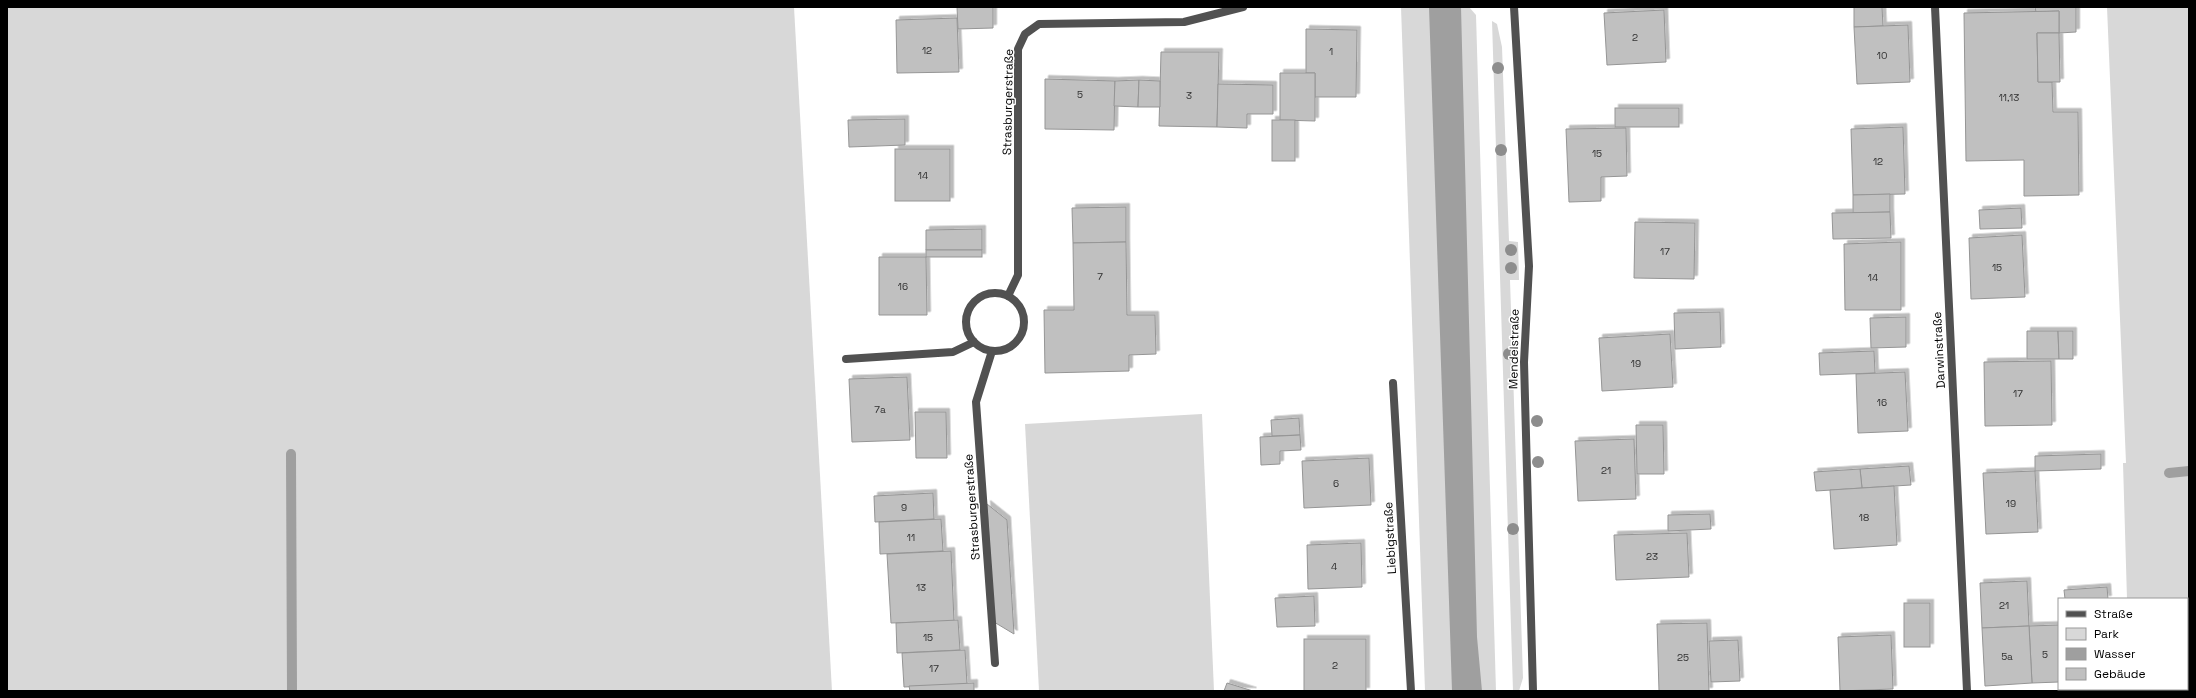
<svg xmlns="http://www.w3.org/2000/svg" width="2196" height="698" font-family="'Space Grotesk',sans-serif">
<defs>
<filter id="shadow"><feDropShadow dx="3.5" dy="-3.5" stdDeviation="0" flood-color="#0004"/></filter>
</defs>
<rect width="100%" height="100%" fill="#fff"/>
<!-- green -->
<g fill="#d8d8d8">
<polygon points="7,7 794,7 832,691 7,691"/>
<polygon points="1401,7 1469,7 1476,15 1496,691 1425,691"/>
<polygon points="2107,7 2189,7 2189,691 2129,691 2129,689 2187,689 2187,599 2127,599 2123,463 2126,463"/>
<polygon points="1492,21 1497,24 1502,47 1509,241 1518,242 1519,280 1510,280 1523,678 1519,691 1513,691"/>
<polygon points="1202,414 1214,691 1039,691 1025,424"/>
</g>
<!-- water -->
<polygon fill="#9f9f9f" points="1429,7 1461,7 1477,637 1482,691 1452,691"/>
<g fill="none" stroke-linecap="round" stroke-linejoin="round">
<!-- stream -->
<g stroke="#9f9f9f" stroke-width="10">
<polyline points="291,454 292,691"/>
<polyline points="2169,473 2189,471"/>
</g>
</g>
<!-- building -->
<g fill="#c0c0c0" stroke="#959595" filter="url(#shadow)">
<polygon points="957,7 993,7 993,28 958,29"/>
<polygon points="1854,7 1882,7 1883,26 1854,27"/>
<polygon points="2035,7 2076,7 2076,32 2059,33 2059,11 2036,12"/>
<polygon points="1664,10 1666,62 1607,65 1604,13"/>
<polygon points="2059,11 2059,33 2037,33 2038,82 2052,82 2053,112 2078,112 2079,195 2024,196 2024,160 1966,161 1964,13"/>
<polygon points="957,18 959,72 897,73 896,20"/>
<polygon points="1908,25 1910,82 1857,84 1854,27"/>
<polygon points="1306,29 1357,30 1356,97 1315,97 1315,73 1306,73"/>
<polygon points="2037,33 2059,33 2060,82 2038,82"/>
<polygon points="1161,52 1219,52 1217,127 1159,126"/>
<polygon points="1280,73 1315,73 1315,121 1280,120"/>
<polygon points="1045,79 1115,81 1114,130 1045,129"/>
<polygon points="1139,80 1138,107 1114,106 1115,81"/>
<polygon points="1139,80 1160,81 1160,107 1138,107"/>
<polygon points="1218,84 1273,85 1273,114 1247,114 1247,128 1217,127"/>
<rect x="1615" y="108" width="64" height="19"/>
<polygon points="905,119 905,145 849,147 848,120"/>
<rect x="1272" y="120" width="23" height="41"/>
<polygon points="1903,127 1905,194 1853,195 1851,129"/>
<polygon points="1626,128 1627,176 1601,177 1601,201 1569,202 1566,129"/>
<rect x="895" y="149" width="55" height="52"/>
<polygon points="1890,194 1890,212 1853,213 1853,195"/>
<polygon points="1126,207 1126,242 1073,243 1072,208"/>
<polygon points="2021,208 2022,228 1980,229 1979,210"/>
<polygon points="1890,212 1891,238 1833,239 1832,213"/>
<polygon points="1635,222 1695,223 1694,279 1634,278"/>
<polygon points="982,229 982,250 926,250 926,230"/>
<polygon points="2022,235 2025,297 1971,299 1969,238"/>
<polygon points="1126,242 1127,315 1155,315 1156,354 1129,355 1129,371 1045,373 1044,310 1074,310 1073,243"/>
<polygon points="1901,242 1901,310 1845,310 1844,244"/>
<rect x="926" y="250" width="56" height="7"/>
<polygon points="879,257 926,257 927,315 879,315"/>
<polygon points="1720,312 1721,347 1675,349 1674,313"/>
<polygon points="1906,317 1906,347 1871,348 1870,318"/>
<polygon points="2027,331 2058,331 2059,359 2027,359"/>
<polygon points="2058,331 2073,331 2073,359 2059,359"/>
<polygon points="1670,334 1673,387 1602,391 1599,338"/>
<polygon points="1874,351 1875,373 1820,375 1819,353"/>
<polygon points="2051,361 2052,425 1985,426 1984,362"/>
<polygon points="1905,372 1908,431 1858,433 1856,374"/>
<polygon points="907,377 910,440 852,442 849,379"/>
<polygon points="915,412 946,412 947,458 916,458"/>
<polygon points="1299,418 1300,435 1272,436 1271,420"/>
<polygon points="1636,425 1663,425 1664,474 1637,474"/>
<polygon points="1300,435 1301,450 1280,451 1280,464 1261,465 1260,437"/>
<polygon points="1634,439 1636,499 1578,501 1575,441"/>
<polygon points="2101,454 2101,469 2035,471 2035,456"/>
<polygon points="1369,458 1371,505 1304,508 1302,461"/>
<polygon points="1909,466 1911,485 1862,488 1860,469"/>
<polygon points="1860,469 1862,488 1816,491 1814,472"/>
<polygon points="2035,471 2038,532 1986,534 1983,473"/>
<polygon points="1894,486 1897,545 1834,549 1830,490"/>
<polygon points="933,493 934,519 875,522 874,496"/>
<polygon points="987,504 1007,520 1014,634 994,622"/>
<polygon points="1710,514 1711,529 1668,531 1668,515"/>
<polygon points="941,519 943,551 880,554 879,522"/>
<polygon points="1687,533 1689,577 1616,580 1614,535"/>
<polygon points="1361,543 1362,587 1308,589 1307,545"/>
<polygon points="951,551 954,621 891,623 887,554"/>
<polygon points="2027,581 2029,626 1982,628 1980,583"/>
<polygon points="2107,587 2108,599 2065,599 2064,590"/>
<polygon points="1314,596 1315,626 1277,627 1275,598"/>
<rect x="1904" y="603" width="26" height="44"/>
<polygon points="958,620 960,650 897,653 896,623"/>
<polygon points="1707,623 1709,691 1659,691 1657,624"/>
<polygon points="2059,625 2059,682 2032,683 2029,626"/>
<polygon points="2029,626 2032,683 1985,686 1982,628"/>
<polygon points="1891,635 1893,689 1840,691 1838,637"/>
<rect x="1304" y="639" width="62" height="52"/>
<polygon points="1738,640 1740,681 1711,682 1709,641"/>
<polygon points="965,650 967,684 904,687 902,653"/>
<polygon points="974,683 974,691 910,691 909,686"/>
<polygon points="1227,683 1253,691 1224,691"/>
</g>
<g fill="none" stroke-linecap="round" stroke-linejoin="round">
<!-- service -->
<g stroke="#515151" stroke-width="8">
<polyline points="846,359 953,352 974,342"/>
<polyline points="1393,383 1411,691"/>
</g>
<!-- minor -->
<g stroke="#515151" stroke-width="8">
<polyline points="1514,7 1529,266 1524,362 1533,691"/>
<polyline points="1935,7 1967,691"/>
<circle cx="995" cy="322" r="29"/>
<polyline points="1008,296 1018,275 1018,49 1025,34 1039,24 1184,22 1243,7"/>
<polyline points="992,351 976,402 995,663"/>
</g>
</g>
<!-- trees -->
<g fill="#8d8d8d">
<circle cx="1498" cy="68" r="6"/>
<circle cx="1501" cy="150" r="6"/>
<circle cx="1511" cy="250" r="6"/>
<circle cx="1511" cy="268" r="6"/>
<circle cx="1509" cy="354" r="6"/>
<circle cx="1537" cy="421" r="6"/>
<circle cx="1538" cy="462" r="6"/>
<circle cx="1513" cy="529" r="6"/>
</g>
<g text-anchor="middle" stroke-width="3" stroke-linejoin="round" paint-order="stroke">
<!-- number labels -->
<g font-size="10" fill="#303030">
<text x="1635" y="41">2</text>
<text x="927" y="54">12</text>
<text x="1331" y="55">1</text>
<text x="1882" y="59">10</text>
<text x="1080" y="98">5</text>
<text x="1189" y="99">3</text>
<text x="2009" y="101">11,13</text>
<text x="1597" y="157">15</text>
<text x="1878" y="165">12</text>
<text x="923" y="179">14</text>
<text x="1665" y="255">17</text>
<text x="1997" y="271">15</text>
<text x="1100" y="280">7</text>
<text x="1873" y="281">14</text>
<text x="903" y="290">16</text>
<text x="1636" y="367">19</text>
<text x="2018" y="397">17</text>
<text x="1882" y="406">16</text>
<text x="880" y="413">7a</text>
<text x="1606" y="474">21</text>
<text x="1336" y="487">6</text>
<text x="2011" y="507">19</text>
<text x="904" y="511">9</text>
<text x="1864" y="521">18</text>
<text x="911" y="541">11</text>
<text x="1652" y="560">23</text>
<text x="1334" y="570">4</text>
<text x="921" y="591">13</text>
<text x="2004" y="609">21</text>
<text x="928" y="641">15</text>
<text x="2045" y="658">5</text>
<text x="2007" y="660">5a</text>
<text x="1683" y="661">25</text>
<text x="1335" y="669">2</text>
<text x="934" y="672">17</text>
</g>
<!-- street labels -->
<g font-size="12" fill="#000" stroke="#fff">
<text transform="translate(1008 102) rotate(-89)" y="4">Strasburgerstraße</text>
<text transform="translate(1514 349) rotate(-89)" y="4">Mendelstraße</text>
<text transform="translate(1939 350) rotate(-93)" y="4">Darwinstraße</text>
<text transform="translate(972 507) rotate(-94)" y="4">Strasburgerstraße</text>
<text transform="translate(1390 538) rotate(-93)" y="4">Liebigstraße</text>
</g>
</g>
<!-- border -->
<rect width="2196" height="698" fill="none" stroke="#000000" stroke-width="16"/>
<!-- legend -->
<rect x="2058" y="598" width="130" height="92" fill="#ffffff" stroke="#999999"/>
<rect x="2066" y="611" width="20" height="6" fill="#515151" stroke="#999999"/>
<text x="2094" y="618" font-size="12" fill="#000000">Straße</text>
<rect x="2066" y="628" width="20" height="12" fill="#d8d8d8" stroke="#999999"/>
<text x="2094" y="638" font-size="12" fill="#000000">Park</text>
<rect x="2066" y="648" width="20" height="12" fill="#9f9f9f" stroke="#999999"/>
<text x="2094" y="658" font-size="12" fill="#000000">Wasser</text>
<rect x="2066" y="668" width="20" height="12" fill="#c0c0c0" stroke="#999999"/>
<text x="2094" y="678" font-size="12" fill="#000000">Gebäude</text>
</svg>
